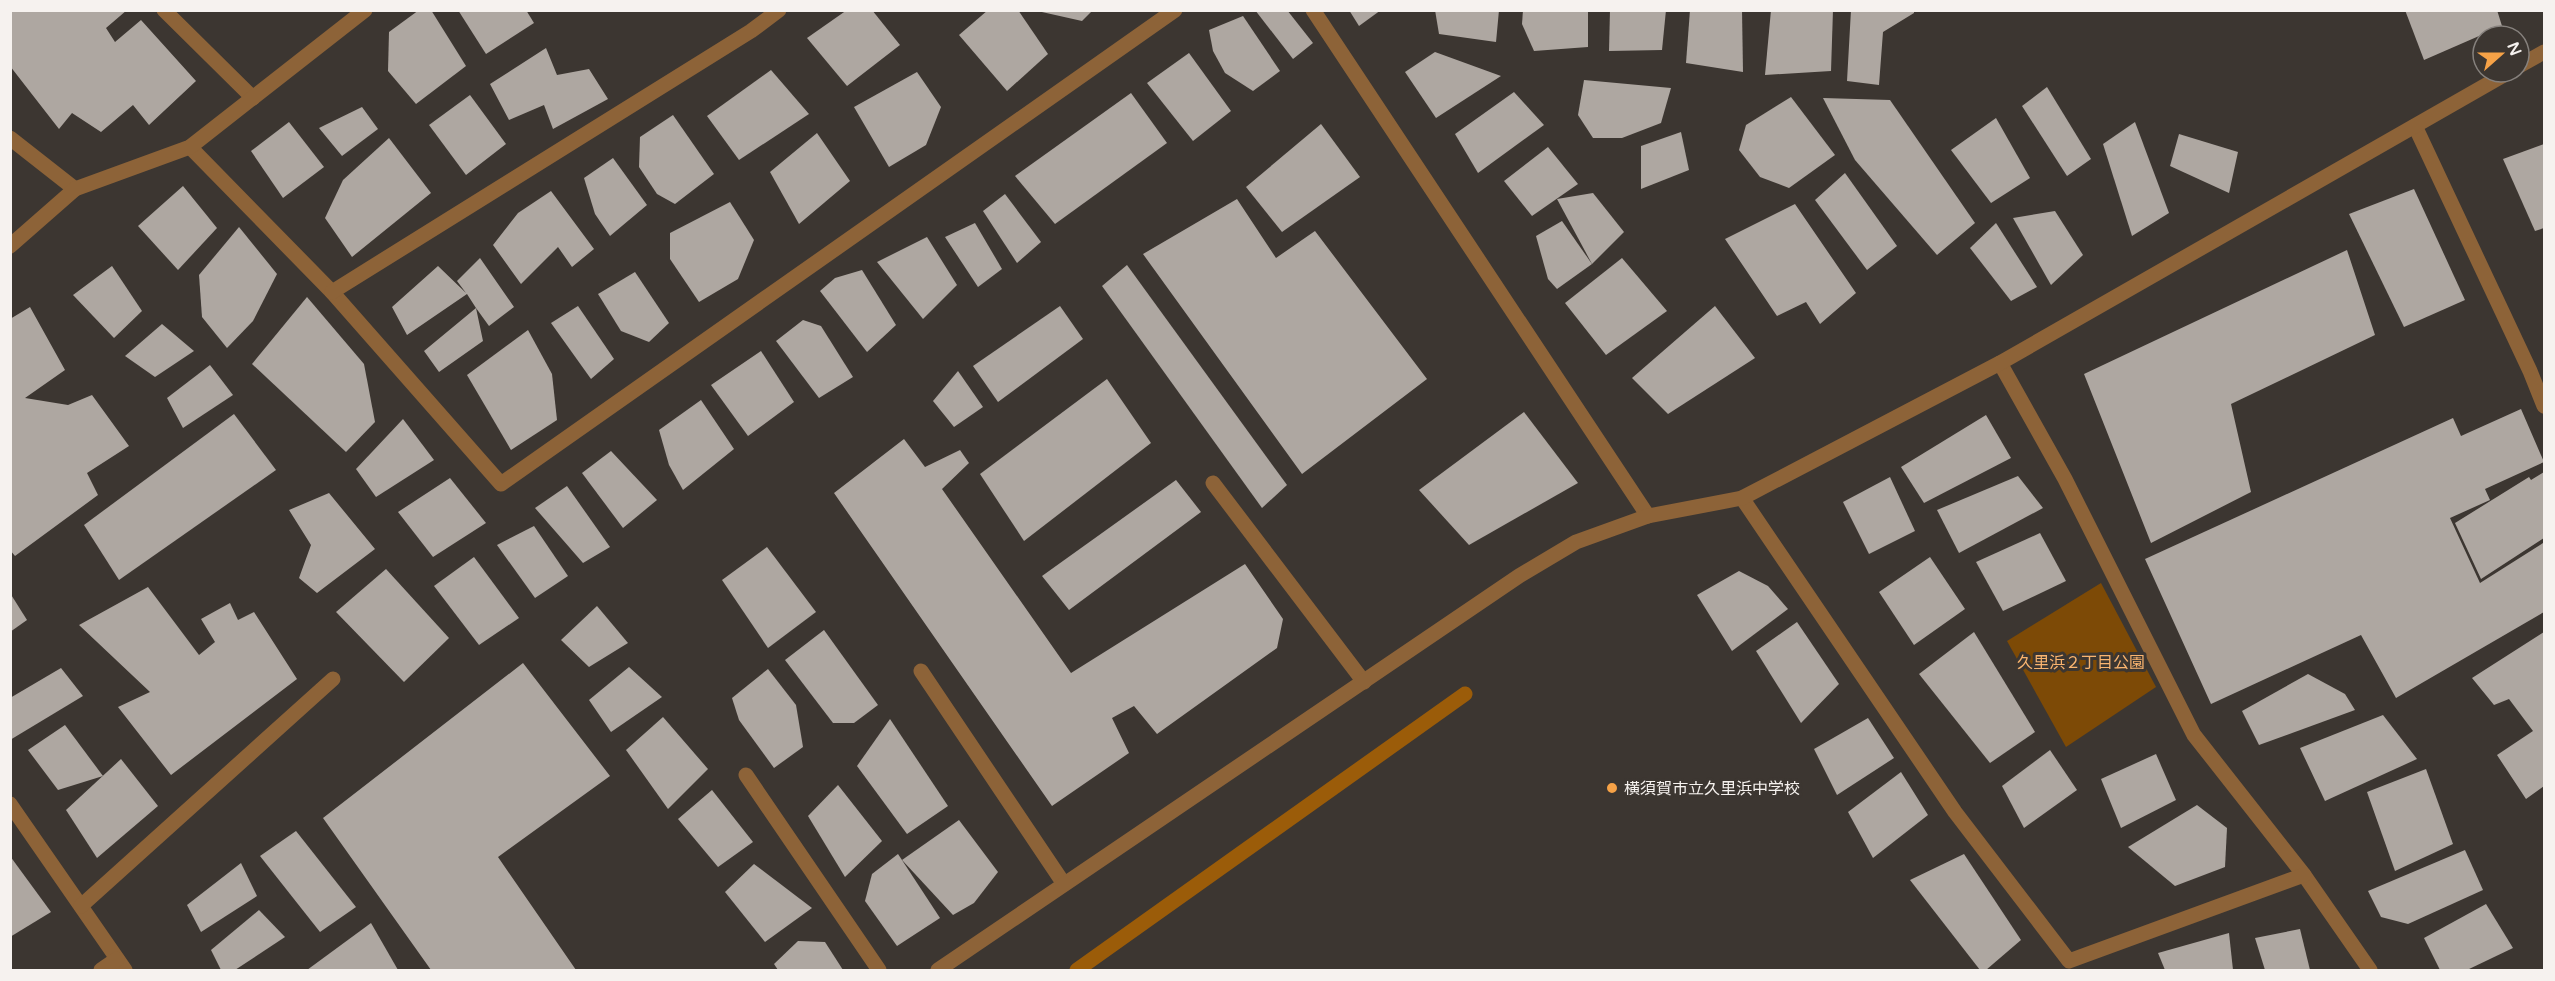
<svg xmlns="http://www.w3.org/2000/svg" width="2555" height="981" font-family="'Varela Round','Noto Sans JP',sans-serif">
<rect width="100%" height="100%" fill="#3c3631"/>
<!-- green -->
<polygon fill="#7d4a06" points="2101,583 2156,687 2066,747 2007,641"/>
<g fill="none" stroke-linecap="round" stroke-linejoin="round">
<!-- stream -->
<polyline stroke="#9b5c09" stroke-width="15" points="1077,970 1465,694"/>
</g>
<!-- building -->
<g fill="#aea7a1">
<polygon points="10,10 127,10 106,28 115,42 141,20 196,81 149,125 133,105 101,132 72,113 59,129 10,66"/>
<polygon points="419,10 431,10 466,66 416,104 388,71 389,32"/>
<polygon points="458,10 526,10 534,23 486,54"/>
<polygon points="847,10 872,10 900,45 847,86 807,38"/>
<polygon points="988,10 1018,10 1048,54 1007,91 959,35"/>
<polygon points="1033,10 1093,10 1082,21"/>
<polygon points="1255,10 1287,10 1313,43 1293,59"/>
<polygon points="1349,10 1381,10 1359,26"/>
<polygon points="1435,10 1499,10 1496,42 1439,34"/>
<polygon points="1523,10 1588,10 1588,47 1534,51 1522,24"/>
<polygon points="1610,10 1666,10 1662,50 1609,51"/>
<polygon points="1690,10 1742,10 1743,72 1686,63"/>
<polygon points="1771,10 1833,10 1831,71 1765,75"/>
<polygon points="1851,10 1914,10 1914,13 1883,32 1879,85 1847,81"/>
<polygon points="2405,10 2497,10 2502,26 2424,60"/>
<polygon points="1243,16 1280,71 1253,91 1225,73 1213,51 1209,30"/>
<polygon points="546,48 557,75 589,69 608,99 553,129 544,105 509,120 490,84"/>
<polygon points="1435,52 1501,76 1436,118 1405,72"/>
<polygon points="1189,53 1231,111 1193,141 1147,83"/>
<polygon points="771,70 809,114 739,160 707,116"/>
<polygon points="917,72 941,107 926,145 889,167 854,107"/>
<polygon points="1584,80 1671,88 1661,123 1622,138 1593,138 1578,115"/>
<polygon points="2047,87 2091,159 2067,176 2022,106"/>
<polygon points="1514,92 1544,125 1478,173 1455,134"/>
<polygon points="1131,93 1167,143 1055,224 1015,176"/>
<polygon points="470,95 506,144 466,175 429,125"/>
<polygon points="1791,97 1835,155 1789,188 1760,177 1739,150 1746,125"/>
<polygon points="1823,98 1890,100 1975,223 1937,255 1855,160"/>
<polygon points="362,107 378,129 342,156 319,128"/>
<polygon points="673,115 714,174 675,204 657,194 639,167 640,137"/>
<polygon points="1996,118 2030,178 1991,203 1951,150"/>
<polygon points="289,122 324,167 283,198 251,151"/>
<polygon points="2135,122 2169,213 2132,236 2103,144"/>
<polygon points="1321,124 1360,177 1282,232 1246,187"/>
<polygon points="1681,132 1689,170 1641,189 1641,146"/>
<polygon points="817,133 850,181 799,224 770,172"/>
<polygon points="2179,134 2238,152 2229,193 2170,166"/>
<polygon points="389,138 431,193 352,257 325,218 343,180"/>
<polygon points="2544,144 2544,228 2535,231 2503,159"/>
<polygon points="1548,147 1578,184 1532,216 1504,181"/>
<polygon points="613,158 647,205 610,236 595,214 584,178"/>
<polygon points="1845,173 1897,246 1867,270 1815,200"/>
<polygon points="183,186 217,228 178,270 138,226"/>
<polygon points="2414,189 2465,300 2404,327 2349,214"/>
<polygon points="551,191 594,249 572,267 558,247 521,284 493,245 518,213"/>
<polygon points="1593,193 1624,232 1592,264 1557,199"/>
<polygon points="1005,194 1041,242 1017,263 983,211"/>
<polygon points="1237,199 1276,258 1315,231 1427,379 1302,474 1143,254"/>
<polygon points="730,202 754,240 738,279 699,302 670,259 670,233"/>
<polygon points="1795,204 1856,293 1820,324 1806,302 1777,316 1725,239"/>
<polygon points="2055,211 2083,255 2051,285 2013,218"/>
<polygon points="1562,221 1592,264 1557,289 1548,279 1536,236"/>
<polygon points="975,223 1002,269 978,287 945,237"/>
<polygon points="1996,223 2037,287 2011,301 1970,248"/>
<polygon points="239,227 277,274 253,321 227,348 202,317 199,275"/>
<polygon points="927,237 957,285 923,319 877,262"/>
<polygon points="2347,250 2375,335 2231,404 2251,492 2151,543 2084,374"/>
<polygon points="480,258 514,307 489,326 476,308 483,341 439,372 424,351 476,308 467,294 407,335 392,307 438,266 466,293 457,281"/>
<polygon points="1622,258 1667,311 1606,355 1565,303"/>
<polygon points="1127,265 1287,485 1262,508 1102,286"/>
<polygon points="112,266 142,311 114,338 73,295"/>
<polygon points="862,270 896,325 867,352 820,291 835,278"/>
<polygon points="635,272 669,323 649,342 621,331 598,294"/>
<polygon points="307,297 364,364 375,422 346,452 252,364"/>
<polygon points="578,306 614,359 591,379 551,323"/>
<polygon points="1060,306 1083,339 998,402 973,366"/>
<polygon points="1715,306 1755,358 1668,414 1632,378"/>
<polygon points="30,307 65,370 25,398 68,405 92,395 129,446 87,473 98,495 15,556 10,550 10,319"/>
<polygon points="803,320 821,326 853,377 819,398 776,341"/>
<polygon points="162,324 194,351 155,377 125,356"/>
<polygon points="528,330 552,374 557,420 511,450 467,375"/>
<polygon points="761,351 794,402 748,436 711,385"/>
<polygon points="210,365 233,395 183,428 167,398"/>
<polygon points="958,371 983,407 954,427 933,401"/>
<polygon points="1107,379 1151,443 1024,541 980,474"/>
<polygon points="701,400 734,449 683,490 669,465 659,430"/>
<polygon points="2521,409 2544,462 2485,489 2490,500 2450,518 2480,583 2543,543 2544,612 2396,698 2361,635 2211,704 2145,559 2453,418 2461,436"/>
<polygon points="1524,412 1578,483 1469,545 1419,490"/>
<polygon points="234,414 276,470 119,580 84,525"/>
<polygon points="1986,415 2011,458 1924,503 1901,467"/>
<polygon points="403,419 434,460 376,497 356,469"/>
<polygon points="904,439 925,467 960,450 969,463 942,489 1071,673 1245,564 1283,619 1277,648 1157,734 1134,706 1112,718 1129,753 1052,806 834,493"/>
<polygon points="611,451 657,500 623,528 582,473"/>
<polygon points="2544,472 2544,538 2481,579 2455,523 2529,477 2531,480"/>
<polygon points="2018,476 2043,508 1959,553 1937,510"/>
<polygon points="1890,477 1915,531 1869,554 1843,502"/>
<polygon points="450,478 486,523 433,557 398,512"/>
<polygon points="1176,480 1201,512 1069,610 1042,576"/>
<polygon points="567,486 610,547 583,563 535,508"/>
<polygon points="329,493 375,549 317,593 299,578 311,545 289,510"/>
<polygon points="534,526 568,576 535,598 497,545"/>
<polygon points="2040,533 2066,581 2003,611 1976,562"/>
<polygon points="767,547 816,612 768,648 722,580"/>
<polygon points="474,557 519,618 479,645 434,586"/>
<polygon points="1930,557 1965,609 1914,645 1879,592"/>
<polygon points="386,569 449,638 404,682 336,612"/>
<polygon points="1739,571 1768,586 1788,609 1732,651 1697,595"/>
<polygon points="148,587 199,655 215,642 201,619 230,603 238,620 254,612 297,679 171,775 118,707 150,692 79,625"/>
<polygon points="10,593 27,620 10,632"/>
<polygon points="597,606 628,643 589,667 561,640"/>
<polygon points="1797,622 1839,684 1801,723 1756,651"/>
<polygon points="824,630 878,705 854,723 833,723 785,660"/>
<polygon points="1974,632 2035,732 1990,763 1919,674"/>
<polygon points="2544,632 2544,786 2526,799 2497,755 2533,731 2509,699 2494,705 2472,678"/>
<polygon points="523,663 610,776 498,857 576,970 431,970 323,818"/>
<polygon points="629,667 662,697 611,732 589,700"/>
<polygon points="61,668 83,696 10,740 10,698"/>
<polygon points="768,669 796,705 803,747 774,768 739,720 732,698"/>
<polygon points="2308,674 2345,694 2355,710 2259,745 2242,711"/>
<polygon points="2383,715 2417,759 2325,801 2300,748"/>
<polygon points="663,717 708,769 668,809 626,750"/>
<polygon points="1868,718 1894,758 1837,795 1814,749"/>
<polygon points="890,719 948,806 907,834 857,766"/>
<polygon points="65,725 103,776 58,790 28,750"/>
<polygon points="2050,750 2077,790 2024,828 2002,786"/>
<polygon points="2156,754 2176,800 2121,828 2101,779"/>
<polygon points="121,759 158,806 97,858 66,810"/>
<polygon points="2426,769 2453,844 2395,871 2367,792"/>
<polygon points="1901,772 1928,815 1873,858 1848,812"/>
<polygon points="838,785 882,841 845,877 808,816"/>
<polygon points="712,790 753,842 718,867 678,819"/>
<polygon points="2197,805 2227,828 2225,867 2175,886 2128,847"/>
<polygon points="959,820 998,872 974,903 953,915 902,860"/>
<polygon points="296,831 356,907 320,932 260,856"/>
<polygon points="2465,850 2483,890 2408,924 2381,917 2368,891"/>
<polygon points="898,854 940,918 897,946 865,901 872,874"/>
<polygon points="1964,854 2021,940 1986,970 1980,970 1910,880"/>
<polygon points="10,856 51,912 10,937"/>
<polygon points="241,863 257,896 201,932 187,905"/>
<polygon points="754,864 812,908 765,942 725,892"/>
<polygon points="2486,904 2513,948 2467,970 2440,970 2424,938"/>
<polygon points="259,910 285,937 235,970 221,970 211,950"/>
<polygon points="371,923 398,970 307,970"/>
<polygon points="2300,929 2310,970 2265,970 2255,938"/>
<polygon points="2229,933 2233,970 2165,970 2158,953"/>
<polygon points="798,941 825,942 843,970 778,970 774,964"/>
</g>
<g fill="none" stroke-linecap="round" stroke-linejoin="round">
<!-- minor -->
<g stroke="#8d6338" stroke-width="15">
<polyline points="164,10 253,98"/>
<polyline points="1313,10 1648,516"/>
<polyline points="2519,66 2544,52"/>
<polyline points="2415,126 2530,371 2544,406"/>
<polyline points="10,138 75,189"/>
<polyline points="190,147 332,292 501,484 1175,10"/>
<polyline points="10,246 75,189 190,147 365,10"/>
<polyline points="332,292 751,31 779,10"/>
<polyline points="2000,363 2065,479 2194,735 2304,875 2370,970"/>
<polyline points="1213,483 1364,682"/>
<polyline points="1742,498 1955,812 2069,961 2304,875"/>
<polyline points="921,671 1064,884"/>
<polyline points="746,775 879,970"/>
<polyline points="10,804 125,970"/>
<polyline points="81,906 333,679"/>
<polyline points="101,970 117,959"/>
<polyline points="938,970 1519,576 1576,542 1648,516 1742,498 2000,363 2509,72"/>
</g>
</g>
<!-- markers -->
<circle fill="#f6a247" stroke="#3c3631" stroke-width="2" cx="1612" cy="788" r="6"/>
<g text-anchor="middle" stroke-width="6" stroke-linejoin="round" paint-order="stroke">
<!-- park labels -->
<g font-size="16" fill="#f9b46f" stroke="#3c3631">
<text x="2081" y="668">久里浜２丁目公園</text>
</g>
<!-- poi labels -->
<g font-size="16" fill="#f6f2ef" stroke="#3c3631" text-anchor="start">
<text x="1624" y="794">横須賀市立久里浜中学校</text>
</g>
</g>
<!-- border -->
<rect width="2555" height="981" fill="none" stroke="#f6f2ef" stroke-width="24"/>
<!-- north arrow -->
<g transform="translate(2501 54) rotate(69)"><circle r="28" fill="#3c3631" stroke="#86817d" stroke-width="1.5"/>
<path d="M0-4.5L10 22L0 15L-10 22Z" fill="#f6a247"/>
<text y="-9" font-size="16" font-weight="bold" text-anchor="middle" fill="#f6f2ef">N</text>
</g>
</svg>
